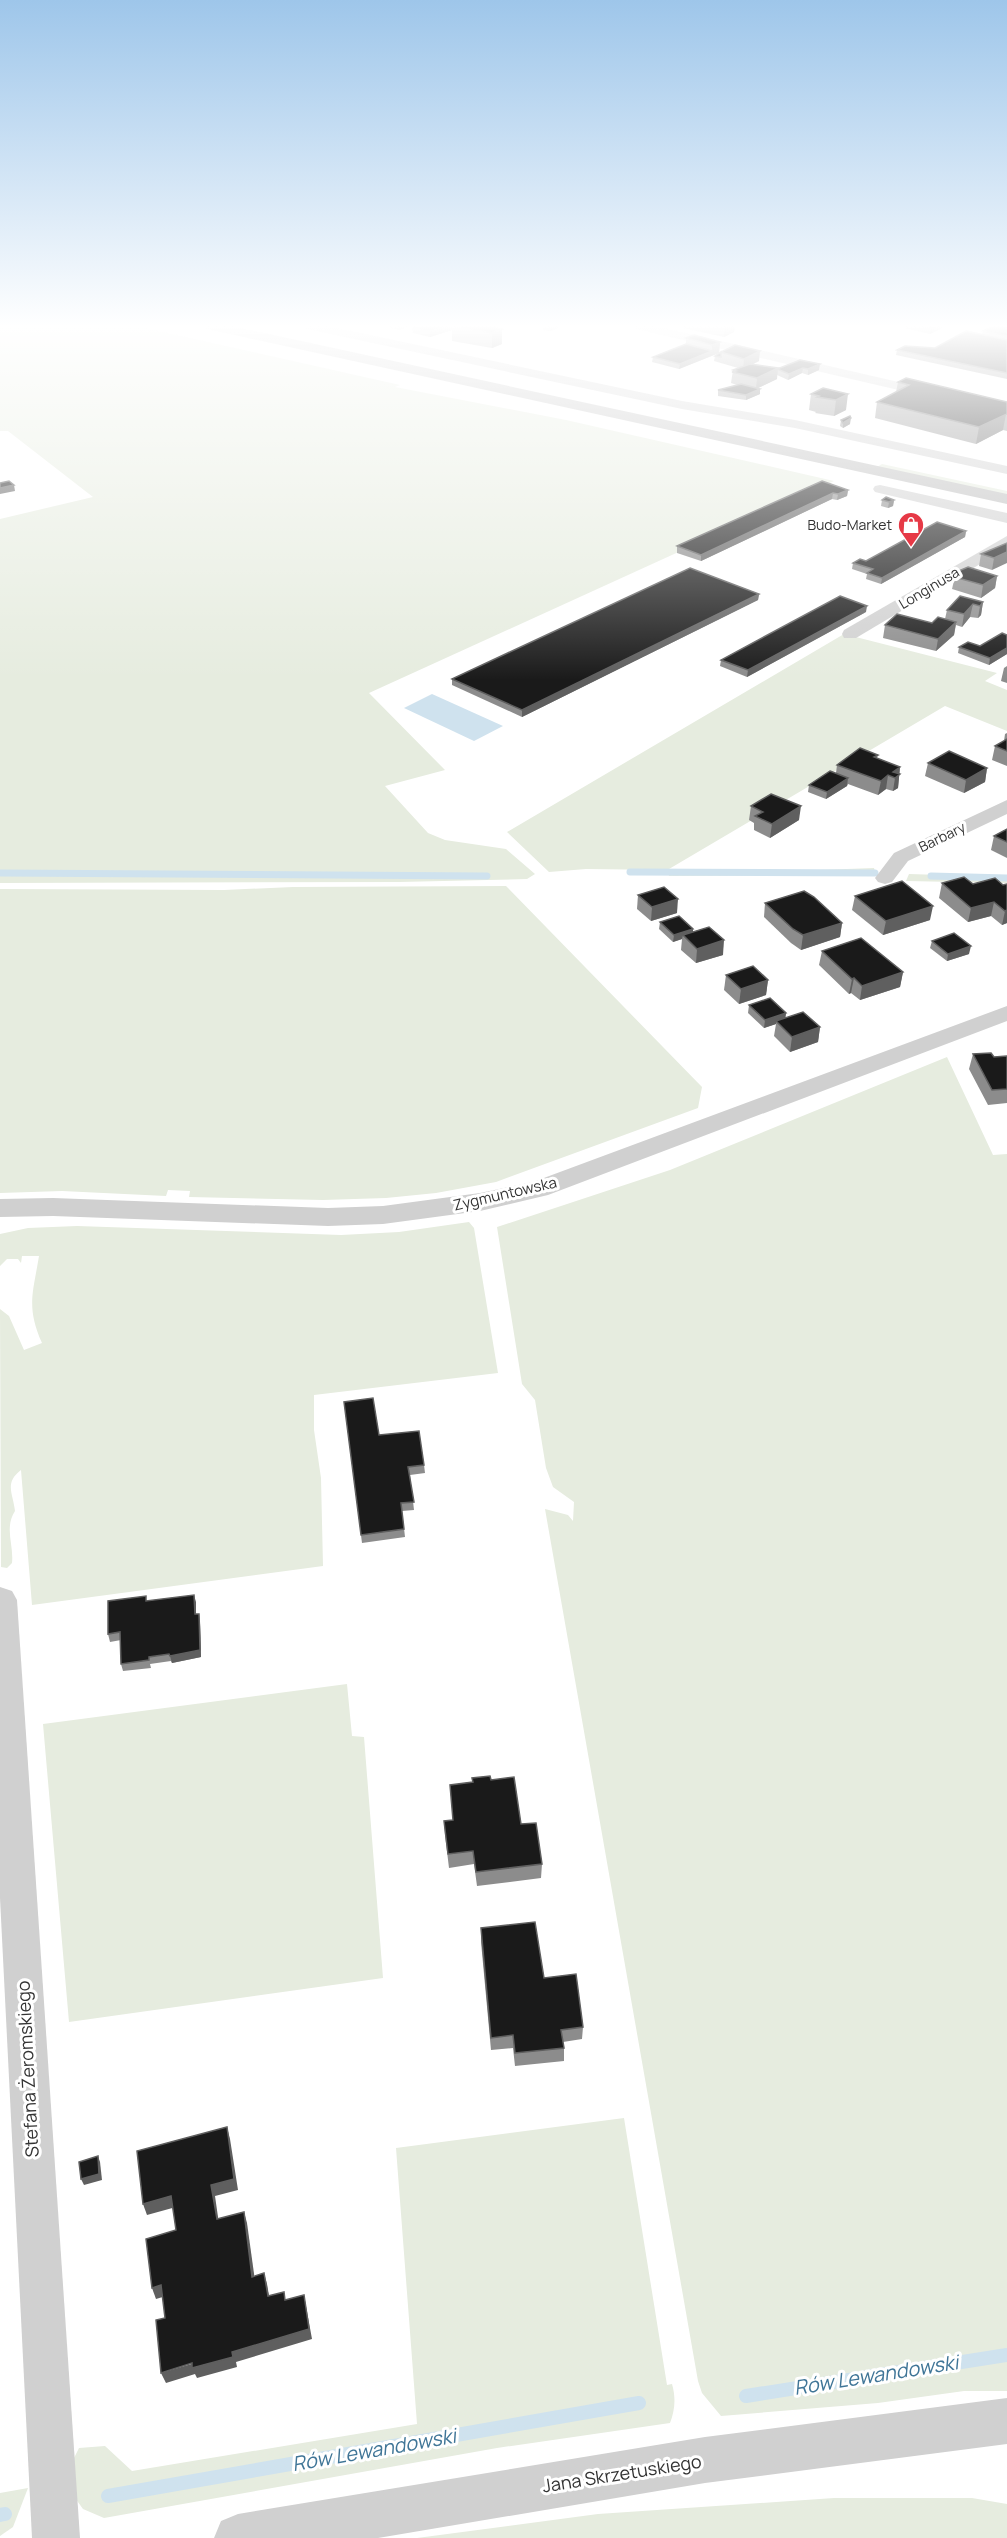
<svg xmlns="http://www.w3.org/2000/svg" width="1007" height="2538" font-family="Manrope,sans-serif">
<rect width="100%" height="100%" fill="#fff"/>
<!-- green -->
<g fill="#e6ecdf">
<polygon points="0,325 132,325 400,385 395,387 566,420 834,481 369,693 445,770 385,786 428,833 445,840 506,849 535,874 527,879 399,882 0,883 0,519 93,497 8,431 0,431"/>
<polygon points="882,464 1007,491 1007,495 877,467"/>
<polygon points="844,634 997,673 985,681 1007,690 1007,731 945,706 669,869 791,871 874,868 876,875 669,876 667,870 586,869 549,872 507,832"/>
<polygon points="909,874 1007,877 1007,883 906,881"/>
<polygon points="506,886 702,1087 698,1108 496,1182 436,1193 386,1198 323,1200 189,1197 190,1191 168,1190 166,1196 62,1191 0,1193 0,889 224,890 293,887"/>
<polygon points="947,1057 993,1155 1007,1154 1007,2391 964,2391 878,2403 721,2416 702,2393 698,2381 545,1509 568,1515 573,1521 574,1502 553,1487 546,1468 535,1400 522,1384 497,1227 670,1170"/>
<path d="M469 1222 474 1228 498 1373 314 1395V1430L321 1478 323 1566 32 1605 21 1470C4 1483 13 1493 15 1511 4 1528 14 1545 12 1563L7 1568 1 1567 0 1309 9 1316 24 1350 42 1343C26 1307 33 1293 39 1256H22L21 1263 18 1259H7L0 1266V1234L28 1228 77 1226 341 1235 399 1232Z"/>
<polygon points="347,1684 352,1736 364,1737 383,1978 69,2022 43,1724"/>
<path d="M624 2118 667 2385 672 2384C676 2398 675 2410 670 2423L497 2448 104 2518 83 2509 70 2491 72 2462 79 2448 105 2446 132 2471 417 2424 396 2148Z"/>
<polygon points="28,2488 13,2527 0,2536 0,2493"/>
<polygon points="834,2498 972,2498 1007,2504 1007,2538 417,2538 598,2514"/>
</g>
<!-- water -->
<polygon fill="#cfe2ee" points="432,694 503,726 474,741 404,708"/>
<g fill="none" stroke-linecap="round" stroke-linejoin="round">
<!-- stream-far1 -->
<g stroke="#cfe2ee" stroke-width="7">
<polyline points="630,872 875,873"/>
<polyline points="0,873 487,876"/>
<polyline points="931,876 1007,878"/>
</g>
<!-- stream -->
<g stroke="#cfe2ee" stroke-width="14">
<polyline points="746,2396 1007,2355"/>
<polyline points="108,2496 639,2403"/>
<polyline points="0,2515 5,2514"/>
</g>
<!-- minor -->
<g fill="#d0d0d0" fill-rule="evenodd">
<polygon points="301,325 323,325 682,401 795,420 1007,466 1007,474 795,428 682,409 307,329"/>
<polygon points="630,325 651,325 933,390 940,394 933,398 636,329"/>
<polygon points="880,485 1007,513 1007,523 875,492 873,489 875,486"/>
<polygon points="1007,536 1007,548 856,638 844,638 842,634 844,630"/>
<polygon points="1007,800 1007,814 908,861 892,882 885,884 878,882 875,878 894,853"/>
<polygon points="1007,1006 1007,1021 548,1195 480,1211 383,1224 328,1226 53,1216 0,1217 0,1199 53,1198 328,1208 383,1206 480,1193 533,1182"/>
<polygon points="0,1587 12,1591 17,1600 80,2538 32,2538 0,1898"/>
<polygon points="1007,2398 1007,2444 705,2483 378,2538 214,2538 221,2521 238,2514 705,2437"/>
</g>
<!-- secondary -->
<polygon fill="#bdbdbd" fill-rule="evenodd" points="200,325 227,325 1007,494 1007,504 207,329"/>
</g>
<!-- wall -->
<g fill="#8c8c8c">
<polygon points="378,325 413,325 399,330"/>
<polygon points="421,325 500,325 495,327 502,344 492,348 452,341 452,330 430,337 413,333 412,328"/>
<polygon points="543,325 563,325 563,326 550,331 543,330"/>
<polygon points="683,325 735,325 734,332 724,337 683,328"/>
<polygon points="905,325 948,325 930,334 904,328"/>
<polygon points="1007,326 1007,379 896,355 897,350 935,348 982,335 983,331"/>
<polygon points="686,338 720,342 719,353 679,369 652,362 653,357 686,344"/>
<polygon points="735,345 759,361 753,364 778,368 778,369 800,360 819,370 808,375 802,373 788,380 777,375 777,379 758,388 760,394 746,400 718,396 718,390 737,385 731,383 733,370 738,368 714,361 715,356"/>
<polygon points="898,382 1007,402 1007,431 1003,430 976,444 875,418 877,402 896,392"/>
<polygon points="823,388 846,410 834,416 815,413 816,412 809,410 811,394"/>
<polygon points="841,420 850,424 843,428 840,426"/>
<polygon points="822,481 848,490 847,496 837,500 832,499 701,561 677,553 677,546"/>
<polygon points="882,500 894,500 893,506 888,508 881,506"/>
<polygon points="966,531 965,537 881,584 866,579 867,574 852,569 853,563 866,561"/>
<polygon points="1007,543 992,570 979,566 981,554"/>
<polygon points="956,572 997,576 995,588 981,598 952,589"/>
<polygon points="759,594 758,600 522,717 452,685 452,679"/>
<polygon points="983,602 981,615 978,618 970,617 962,627 956,625 954,635 936,651 883,638 885,625 932,623 945,619 947,610"/>
<polygon points="866,612 747,677 720,666 721,660"/>
<polygon points="1007,635 1007,654 989,665 958,653 959,647 980,646"/>
<polygon points="1007,666 1007,683 1001,681 1004,668"/>
<polygon points="1007,733 1007,766 992,760 995,746 1004,741 1005,734"/>
<polygon points="878,755 877,758 900,767 898,788 893,791 886,789 878,795 848,784 847,786 826,799 808,792 809,785 836,773 837,765"/>
<polygon points="928,763 987,768 985,782 964,793 925,776"/>
<polygon points="751,806 799,820 770,838 754,830 754,823 749,820"/>
<polygon points="1007,829 1007,858 991,850 994,836"/>
<polygon points="942,883 1003,885 1007,923 1002,925 991,916 968,922 939,898"/>
<polygon points="638,895 677,913 651,921 637,909"/>
<polygon points="855,896 930,920 883,935 852,910"/>
<polygon points="765,903 842,923 840,937 801,950 791,943 764,917"/>
<polygon points="660,922 693,932 723,955 696,963 681,950 682,939 673,942 659,929"/>
<polygon points="932,941 969,954 947,961 930,948"/>
<polygon points="822,951 903,972 900,987 860,1000 851,993 849,994 819,965"/>
<polygon points="726,975 768,980 766,995 739,1004 724,990"/>
<polygon points="749,1005 786,1013 785,1018 820,1027 818,1042 790,1052 774,1036 776,1024 764,1028 748,1013"/>
<polygon points="973,1054 994,1057 1007,1056 1007,1103 988,1105 969,1069"/>
<polygon points="344,1402 379,1435 424,1465 425,1473 410,1475 414,1510 402,1511 405,1537 362,1543"/>
<polygon points="147,1601 196,1602 196,1614 200,1621 201,1657 172,1663 171,1661 150,1664 151,1668 123,1671 121,1664 121,1640 110,1642 108,1634"/>
<polygon points="472,1778 491,1780 521,1824 542,1864 541,1878 477,1886 474,1864 449,1868 445,1835 444,1821 453,1820 450,1785 472,1782"/>
<polygon points="481,1928 544,1978 583,2027 582,2039 563,2042 564,2048 564,2061 515,2066 513,2048 491,2050 481,1942"/>
</g>
<!-- shaded-wall -->
<g fill="#5f5f5f">
<polygon points="398,325 413,325 399,330"/>
<polygon points="453,325 452,326 452,330 430,337 430,331"/>
<polygon points="553,325 563,325 563,326 550,331 550,326"/>
<polygon points="730,325 735,325 734,332 724,337 725,327"/>
<polygon points="938,325 948,325 930,334 930,328"/>
<polygon points="502,329 502,344 492,348 492,333"/>
<polygon points="720,342 719,353 679,369 680,364 712,351 712,345"/>
<polygon points="760,351 759,361 743,369 744,359"/>
<polygon points="820,364 819,370 808,375 808,369"/>
<polygon points="778,368 777,379 756,389 757,378"/>
<polygon points="803,368 802,373 788,380 789,374"/>
<polygon points="760,389 760,394 746,400 746,395"/>
<polygon points="848,394 846,410 834,416 836,400"/>
<polygon points="1006,414 1003,430 976,444 979,427"/>
<polygon points="851,418 850,424 843,428 843,423"/>
<polygon points="14,485 15,491 0,494 0,488"/>
<polygon points="848,490 847,496 837,500 838,494"/>
<polygon points="833,493 832,499 701,561 701,555"/>
<polygon points="894,500 893,506 888,508 889,502"/>
<polygon points="966,531 965,537 881,584 882,578"/>
<polygon points="1007,552 1007,563 992,570 994,558"/>
<polygon points="997,576 995,588 981,598 983,585"/>
<polygon points="759,594 758,600 522,717 522,710"/>
<polygon points="983,602 981,615 978,618 980,606"/>
<polygon points="973,604 970,617 962,627 964,614"/>
<polygon points="867,606 866,612 747,677 748,670"/>
<polygon points="956,622 954,635 936,651 938,639"/>
<polygon points="1007,648 1007,654 989,665 990,658"/>
<polygon points="900,767 898,788 893,791 895,778 893,772"/>
<polygon points="987,768 985,782 964,793 966,780"/>
<polygon points="888,775 886,789 878,795 881,781"/>
<polygon points="848,778 847,786 826,799 827,792"/>
<polygon points="801,806 799,820 770,838 772,824"/>
<polygon points="678,899 677,913 651,921 652,907"/>
<polygon points="994,902 991,916 968,922 971,908"/>
<polygon points="933,906 930,920 883,935 886,921"/>
<polygon points="1007,910 1007,923 1002,925 1005,911"/>
<polygon points="842,923 840,937 801,950 803,935"/>
<polygon points="693,929 693,936 683,935 682,939 673,942 674,935"/>
<polygon points="724,940 723,955 696,963 697,949"/>
<polygon points="971,946 969,954 947,961 948,954"/>
<polygon points="903,972 900,987 860,1000 862,986"/>
<polygon points="854,978 851,993 849,994 852,979"/>
<polygon points="768,980 766,995 739,1004 741,989"/>
<polygon points="786,1013 785,1021 776,1021 776,1024 764,1028 765,1020"/>
<polygon points="820,1027 818,1042 790,1052 792,1037"/>
<polygon points="194,1595 196,1602 196,1621 195,1614"/>
<polygon points="199,1614 200,1621 201,1657 172,1663 170,1656"/>
<polygon points="227,2127 230,2139 238,2190 215,2196 220,2231 217,2219 211,2185"/>
<polygon points="98,2156 100,2162 102,2180 84,2185 81,2179"/>
<polygon points="171,2196 176,2207 147,2215 143,2204"/>
<polygon points="244,2212 247,2223 256,2288 252,2277"/>
<polygon points="264,2273 267,2284 271,2307 268,2296"/>
<polygon points="161,2285 166,2296 156,2299 152,2288"/>
<polygon points="304,2295 312,2339 236,2362 237,2367 197,2378 195,2374 166,2383 161,2373 232,2352"/>
</g>
<!-- building -->
<g fill="#1a1a1a" stroke="#5f5f5f" stroke-width="1.5">
<polygon points="421,325 453,325 430,331 412,328"/>
<polygon points="455,325 489,325 502,329 492,333 452,326"/>
<polygon points="715,325 730,325 725,327"/>
<polygon points="916,325 938,325 930,328"/>
<polygon points="994,325 1007,326 1007,336 983,331"/>
<polygon points="966,331 1007,340 1007,373 897,350 905,346 935,348"/>
<polygon points="694,335 720,342 712,345 686,338"/>
<polygon points="686,344 712,351 680,364 653,357"/>
<polygon points="735,345 760,351 744,359 721,352"/>
<polygon points="721,352 721,357 715,356"/>
<polygon points="800,360 820,364 808,369 803,368 789,374 777,369"/>
<polygon points="750,364 778,368 757,378 732,372 736,371 733,370"/>
<polygon points="906,378 1007,402 1007,414 979,427 877,402 909,385 898,382"/>
<polygon points="741,384 760,389 746,395 718,390"/>
<polygon points="823,388 848,394 836,400 817,397 819,396 811,394"/>
<polygon points="850,416 851,418 843,423 841,420"/>
<polygon points="9,481 14,485 0,488 0,483"/>
<polygon points="822,481 848,490 838,494 833,493 701,555 677,546"/>
<polygon points="886,497 894,500 889,502 882,500"/>
<polygon points="937,522 966,531 882,578 867,573 873,569 853,563 860,559 866,561"/>
<polygon points="1007,543 1007,552 994,558 981,554"/>
<polygon points="968,567 997,576 983,585 954,577 960,573 956,572"/>
<polygon points="690,568 759,594 522,710 452,679"/>
<polygon points="840,596 867,606 748,670 721,660"/>
<polygon points="960,596 983,602 980,606 973,604 964,614 947,610"/>
<polygon points="897,614 932,623 938,617 956,622 938,639 885,625"/>
<polygon points="1002,633 1007,635 1007,648 990,658 959,647 968,642 980,646"/>
<polygon points="1007,739 1007,751 995,746"/>
<polygon points="860,748 878,755 874,757 900,767 893,772 900,774 895,778 888,775 881,781 837,765"/>
<polygon points="949,751 987,768 966,780 928,763"/>
<polygon points="830,771 848,778 827,792 809,785"/>
<polygon points="771,794 801,806 772,824 755,816 763,812 751,806"/>
<polygon points="1007,829 1007,842 994,836"/>
<polygon points="964,877 973,884 995,878 1003,885 1007,884 1007,910 1005,911 994,902 971,908 942,883"/>
<polygon points="902,881 933,906 886,921 855,896"/>
<polygon points="664,887 678,899 652,907 638,895"/>
<polygon points="804,891 814,897 842,923 803,935 793,929 765,903"/>
<polygon points="679,916 693,929 674,935 660,922"/>
<polygon points="709,927 724,940 697,949 683,935"/>
<polygon points="954,933 971,946 948,954 932,941"/>
<polygon points="861,938 903,972 862,986 854,978 852,979 822,951"/>
<polygon points="753,966 768,980 741,989 726,975"/>
<polygon points="770,998 786,1013 765,1020 749,1005"/>
<polygon points="803,1012 820,1027 792,1037 776,1021"/>
<polygon points="991,1053 994,1057 1007,1056 1007,1089 992,1090 973,1054"/>
<polygon points="373,1398 379,1435 419,1431 424,1465 408,1467 414,1502 401,1503 404,1529 361,1535 344,1402"/>
<polygon points="194,1595 195,1614 199,1614 200,1650 170,1656 169,1654 149,1657 149,1660 121,1664 120,1632 108,1634 108,1601 146,1596 146,1601"/>
<polygon points="490,1776 491,1780 514,1777 521,1824 536,1823 542,1864 476,1872 473,1851 448,1854 444,1821 453,1820 450,1785 473,1782 472,1778"/>
<polygon points="535,1922 544,1978 576,1974 583,2027 561,2030 564,2048 515,2053 513,2035 491,2038 481,1928"/>
<polygon points="227,2127 234,2179 211,2185 217,2219 244,2212 252,2277 264,2273 268,2296 284,2292 285,2300 304,2295 309,2329 232,2352 233,2357 192,2368 192,2363 161,2373 156,2320 165,2318 161,2285 152,2288 146,2239 176,2230 171,2196 143,2204 137,2151"/>
<polygon points="98,2156 99,2174 81,2179 79,2162"/>
</g>
<!-- sky -->
<linearGradient id="sky" x2="0" y2="1"><stop stop-color="#9ec6ea"/><stop offset="0.48" stop-color="#fff"/><stop offset="1" stop-color="#fff" stop-opacity="0"/></linearGradient>
<rect width="1007" height="680" fill="url(#sky)"/>
<!-- icons -->
<defs>
<g id="shop-pin" transform="scale(1.35)"><path d="M0 17L-7.5 6A9.5 9.5 0 1 1 7.5 6Z" fill="#e63946" stroke="#fff"/><path d="M-5-2.5h2.3a2.7 3.5 0 0 1 5.4 0H5L5.5 6h-11ZM-1.5-2.5h3a1.5 2.3 0 0 0-3 0Z" fill="#fff"/></g>
</defs>
<g fill-rule="evenodd">
<use href="#shop-pin" x="911" y="525"/>
</g>
<g text-anchor="middle" stroke-width="6" stroke-linejoin="round" paint-order="stroke">
<!-- far-poi labels -->
<g font-size="14" fill="#333" stroke="#fff" text-anchor="end">
<text x="892" y="530">Budo-Market</text>
</g>
<!-- far-street labels -->
<g font-size="14" fill="#333" stroke="#fff">
<text transform="translate(929 588) rotate(-31)" y="5">Longinusa</text>
<text transform="translate(942 837) rotate(-26)" y="5">Barbary</text>
</g>
<!-- street labels -->
<g font-size="15" fill="#333" stroke="#fff">
<text transform="translate(505 1194) rotate(-13)" y="5">Zygmuntowska</text>
</g>
<!-- near-street labels -->
<g font-size="18" fill="#333" stroke="#fff">
<text transform="translate(28 2069) rotate(-93)" y="6">Stefana Żeromskiego</text>
<text transform="translate(622 2474) rotate(-9)" y="6">Jana Skrzetuskiego</text>
</g>
<!-- near-water labels -->
<g font-size="20" font-style="italic" fill="#3f7597" stroke="#fff">
<text transform="translate(876 2375) rotate(-9)" y="7">Rów Lewandowski</text>
<text transform="translate(374 2450) rotate(-10)" y="7">Rów Lewandowski</text>
</g>
</g>
</svg>
